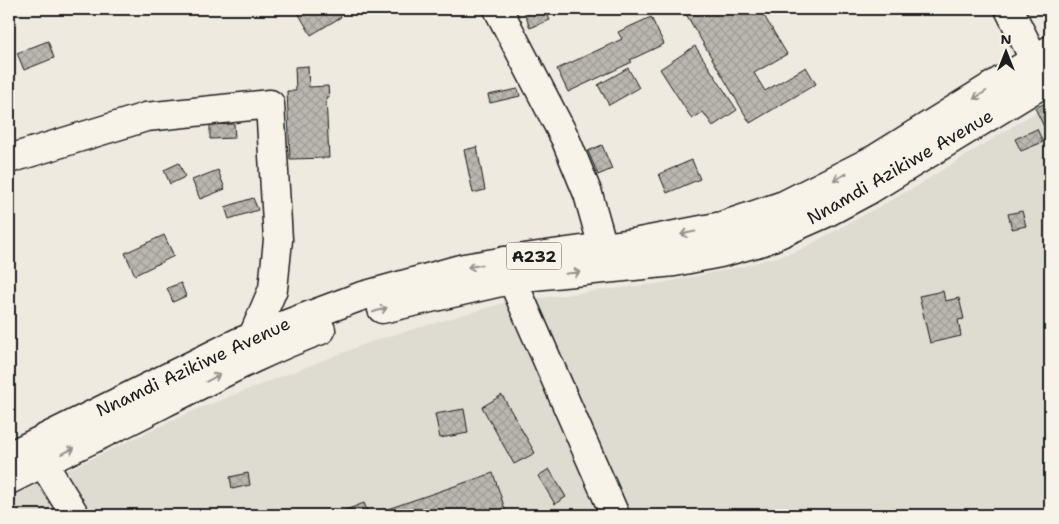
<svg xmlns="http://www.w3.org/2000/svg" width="1059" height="524" font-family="'Shantell Sans',sans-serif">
<defs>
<pattern id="building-cross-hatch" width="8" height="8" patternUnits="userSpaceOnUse" patternTransform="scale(1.25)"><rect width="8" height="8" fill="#bab7af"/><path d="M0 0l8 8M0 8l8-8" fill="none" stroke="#9f9d96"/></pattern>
</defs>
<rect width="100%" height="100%" fill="#eeeae0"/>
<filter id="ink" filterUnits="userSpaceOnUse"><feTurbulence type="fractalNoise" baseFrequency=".02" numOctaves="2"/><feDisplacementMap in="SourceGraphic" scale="10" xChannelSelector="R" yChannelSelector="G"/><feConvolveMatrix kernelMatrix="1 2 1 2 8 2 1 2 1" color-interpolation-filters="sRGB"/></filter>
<g filter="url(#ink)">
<!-- built -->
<polygon fill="#dedbd1" points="1050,103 1050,515 9,515 9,498 19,493 195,410 373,341 507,302 662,283 740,267 798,251 917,186"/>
<!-- building -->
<g fill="url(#building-cross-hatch)" stroke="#1c1c1c">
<polygon points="300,9 336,9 341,17 311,35 297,11"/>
<polygon points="523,9 545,9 550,20 530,28"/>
<polygon points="683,9 760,9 787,54 754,73 765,91 806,67 816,84 750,123"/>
<polygon points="651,17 664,44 630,60 632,62 568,92 557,69 622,39 618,32"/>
<polygon points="48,41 54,58 24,70 17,53"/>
<polygon points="695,46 737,110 713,126 703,112 692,119 660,69"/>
<polygon points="308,66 309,87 328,86 329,97 326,97 329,158 290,159 287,91 296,91 295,67"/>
<polygon points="628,68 639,88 609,105 598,85"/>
<polygon points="518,89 520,96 490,103 488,95"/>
<polygon points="1050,101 1050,132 1047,133 1035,108"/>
<polygon points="234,124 235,138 210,139 210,125"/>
<polygon points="1037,129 1043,142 1021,151 1015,139"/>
<polygon points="602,145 612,169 598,175 588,151"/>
<polygon points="477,147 485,190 473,193 464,150"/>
<polygon points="692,160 700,179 667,193 659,174"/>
<polygon points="179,163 185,177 170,184 164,170"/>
<polygon points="218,170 225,189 200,199 192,180"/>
<polygon points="253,198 258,210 229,219 225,207"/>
<polygon points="1022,211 1026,226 1012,229 1008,214"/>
<polygon points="164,235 174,256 135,275 125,253"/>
<polygon points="181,283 186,296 173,302 167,288"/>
<polygon points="943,291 945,301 959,298 964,319 958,320 961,336 930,343 919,296"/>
<polygon points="502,395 535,453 514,464 482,407"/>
<polygon points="464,409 468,433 440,438 435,414"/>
<polygon points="549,469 566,497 555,504 538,476"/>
<polygon points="248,473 250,485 232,489 230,477"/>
<polygon points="493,473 507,515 374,515 373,514"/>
<polygon points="364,503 369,515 333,515"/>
</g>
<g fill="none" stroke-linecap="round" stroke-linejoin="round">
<!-- minor casing -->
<g stroke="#1c1c1c" stroke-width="31">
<g id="minor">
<polyline points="498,9 565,138 588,194 603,247"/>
<polyline points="1009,9 1035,61"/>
<polyline points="9,159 146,117 270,104 278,240 273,289 253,336"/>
<polyline points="504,261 615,515"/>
<polyline points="43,463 75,515"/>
</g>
</g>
<!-- major casing -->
<g stroke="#1c1c1c" stroke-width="31">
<g id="major">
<polyline points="382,309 523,277 674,262 720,253 763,241 826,213 867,191 1050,79"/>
<polyline points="9,456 239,342 359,297 464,268 531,257 639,242 722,226 784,205 877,158 1050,50"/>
<path d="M9 480C60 454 112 430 162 404 214 378 266 350 321 330"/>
</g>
</g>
<!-- minor -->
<use href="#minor" stroke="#f7f3e8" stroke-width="28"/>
<!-- major -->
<use href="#major" stroke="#f7f3e8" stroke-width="28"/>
</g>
<!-- one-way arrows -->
<defs><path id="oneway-shaft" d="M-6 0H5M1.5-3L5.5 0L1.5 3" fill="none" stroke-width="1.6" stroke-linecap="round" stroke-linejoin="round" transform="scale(1.25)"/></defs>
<g stroke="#94928c">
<use href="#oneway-shaft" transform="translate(980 95) rotate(148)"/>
<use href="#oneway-shaft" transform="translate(840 177) rotate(153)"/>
<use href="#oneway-shaft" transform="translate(688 233) rotate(169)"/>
<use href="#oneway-shaft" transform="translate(475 266) rotate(170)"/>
<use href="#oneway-shaft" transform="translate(573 273) rotate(-6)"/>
<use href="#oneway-shaft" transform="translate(380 310) rotate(-18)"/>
<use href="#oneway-shaft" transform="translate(213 378) rotate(-28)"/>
<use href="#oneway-shaft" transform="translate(68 451) rotate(-26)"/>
</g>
</g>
<g text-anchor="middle" stroke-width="5" stroke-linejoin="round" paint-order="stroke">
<!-- shield labels -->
<rect fill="#f7f3e8" stroke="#5e5c59" stroke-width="1" x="506.5" y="242.5" width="55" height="27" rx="4"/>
<g font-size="16" font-weight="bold" fill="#1c1c1c">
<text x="534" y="262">A232</text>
</g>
<!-- street labels -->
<g font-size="18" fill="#1c1c1c" stroke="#f7f3e8">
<text transform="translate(900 167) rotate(-30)" y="6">Nnamdi Azikiwe Avenue</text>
<text transform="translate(193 367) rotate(-25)" y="6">Nnamdi Azikiwe Avenue</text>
</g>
</g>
<!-- margin -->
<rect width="1059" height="524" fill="none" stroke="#f7f3e8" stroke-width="30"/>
<rect x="15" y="15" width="1029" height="494" fill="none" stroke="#1c1c1c" stroke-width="2" filter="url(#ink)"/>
<!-- north arrow -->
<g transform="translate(1006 52)" stroke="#f7f3e8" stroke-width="4" paint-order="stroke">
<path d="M0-4L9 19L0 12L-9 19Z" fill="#1c1c1c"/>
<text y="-8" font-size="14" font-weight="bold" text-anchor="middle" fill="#1c1c1c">N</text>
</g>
</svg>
